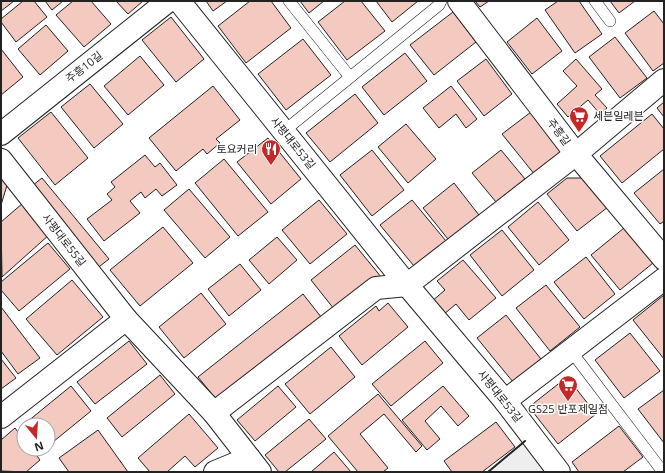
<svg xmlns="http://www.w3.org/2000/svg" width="665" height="473" font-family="'Open Sans','Noto Sans KR',sans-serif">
<rect width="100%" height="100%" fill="#fff"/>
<!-- green -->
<polygon fill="#eee" stroke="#6f6f6f" points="532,436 560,472 488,472"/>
<!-- building -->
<g fill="#f3c9c0" stroke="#222">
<polygon points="1,1 14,1 1,11"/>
<polygon points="23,1 34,1 47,17 16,42 1,22 1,19"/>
<polygon points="45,1 63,1 52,10"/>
<polygon points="73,1 91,1 111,24 84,47 56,15"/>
<polygon points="116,1 143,1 128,14"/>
<polygon points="206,1 227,1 213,11"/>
<polygon points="250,1 271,1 291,28 246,63 218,26"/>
<polygon points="300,1 324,1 309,13"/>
<polygon points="345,1 361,1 385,31 347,60 318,22"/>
<polygon points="376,1 418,1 392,22"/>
<polygon points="475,1 489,1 480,7"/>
<polygon points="558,1 579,1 602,34 575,53 545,10"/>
<polygon points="610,1 635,1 619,13"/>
<polygon points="654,11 664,24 664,63 653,71 625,33"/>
<polygon points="453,12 476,42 434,75 410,45"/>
<polygon points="171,17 204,59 176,82 142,40"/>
<polygon points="537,18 562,51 532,74 507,42"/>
<polygon points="46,25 68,51 40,75 18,49"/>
<polygon points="615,37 647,78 620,98 589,57"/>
<polygon points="303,39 331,75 286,110 258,74"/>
<polygon points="1,49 23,77 1,95"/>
<polygon points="405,53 427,81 384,115 362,87"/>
<polygon points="140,56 164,85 128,115 104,86"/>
<polygon points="486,59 512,94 484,116 457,81"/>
<polygon points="576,59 602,89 595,95 607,108 600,114 588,100 568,117 557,104 577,86 563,71"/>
<polygon points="90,84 123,124 94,148 61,107"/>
<polygon points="213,86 240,120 216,139 220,143 207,154 203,149 176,171 149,138"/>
<polygon points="451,86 477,119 466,128 456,114 439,128 423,108"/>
<polygon points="355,94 378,123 330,162 306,133"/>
<polygon points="664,102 664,117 657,108"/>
<polygon points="51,112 88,158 55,185 18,138"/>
<polygon points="531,112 563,153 535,175 502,134"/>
<polygon points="652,114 664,129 664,149 622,183 600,156"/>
<polygon points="406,124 436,159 408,183 378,147"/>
<polygon points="268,138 301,179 271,204 237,162"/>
<polygon points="372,150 404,190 372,216 340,175"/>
<polygon points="501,150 525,179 496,202 472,173"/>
<polygon points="145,155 155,167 160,163 177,185 162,196 156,189 145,198 141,192 130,201 140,213 104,241 87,219 112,200 107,194 115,187 111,182"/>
<polygon points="224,159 268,212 238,236 195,183"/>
<polygon points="664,169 664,221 660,224 634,193"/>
<polygon points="42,178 109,259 95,270 28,189"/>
<polygon points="567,178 585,178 608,207 577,231 547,194"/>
<polygon points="1,180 8,182 1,205"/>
<polygon points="454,183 482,219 452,244 423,208"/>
<polygon points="189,189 230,237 205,258 164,210"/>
<polygon points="319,200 347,234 310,264 282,230"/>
<polygon points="412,200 446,241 414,266 380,225"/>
<polygon points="538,202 569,240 539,265 508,227"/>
<polygon points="23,203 50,234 2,277 1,222"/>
<polygon points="163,227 193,263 140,306 110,270"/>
<polygon points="624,228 653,263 620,290 591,255"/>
<polygon points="502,230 534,270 502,296 470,255"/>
<polygon points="277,237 297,260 269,284 249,260"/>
<polygon points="48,243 70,269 19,311 1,290 1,282"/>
<polygon points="355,245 382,278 338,314 311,280"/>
<polygon points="586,257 615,294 584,319 554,282"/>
<polygon points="463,260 496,298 469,320 456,304 443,315 431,302 445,290 437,281"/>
<polygon points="240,264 261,290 229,316 208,289"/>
<polygon points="72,280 103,317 57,355 26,319"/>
<polygon points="546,285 580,327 550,351 516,308"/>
<polygon points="201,293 226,324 184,358 159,327"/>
<polygon points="303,294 325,322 220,404 198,377"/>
<polygon points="664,295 664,359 633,320"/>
<polygon points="388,303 408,327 362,365 339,336 376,306 379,311"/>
<polygon points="1,307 40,358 18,374 1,351"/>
<polygon points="506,315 541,359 513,382 477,338"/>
<polygon points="630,333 660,371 624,398 595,360"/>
<polygon points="129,341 147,364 95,404 77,382"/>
<polygon points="425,341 443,363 391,406 372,384"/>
<polygon points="331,347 355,377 310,414 285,384"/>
<polygon points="1,359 16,378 1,389"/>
<polygon points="160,375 175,394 122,437 107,418"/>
<polygon points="567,377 596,414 558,444 529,407"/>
<polygon points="71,386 91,411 48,446 48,425 24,425 24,429 22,426"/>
<polygon points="278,386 296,407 255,441 237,420"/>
<polygon points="443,386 469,416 458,426 441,406 425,421 440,439 427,450 402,420"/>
<polygon points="664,390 664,443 638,409"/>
<polygon points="378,394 422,446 416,452 384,414 360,434 388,468 383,472 358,472 328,436"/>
<polygon points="189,414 218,448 195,467 185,456 167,472 150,472 138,458"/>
<polygon points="309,419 326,439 285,472 279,472 265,455"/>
<polygon points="496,422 515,447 482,472 452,472 444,461"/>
<polygon points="619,426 643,457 623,472 579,472 572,462"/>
<polygon points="15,428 24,440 24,449 32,449 40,460 26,472 1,471 1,440"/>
<polygon points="98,430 128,472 69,472 59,458"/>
<polygon points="334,452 351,472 311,472"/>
</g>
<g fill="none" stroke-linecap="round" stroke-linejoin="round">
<!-- lane casing -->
<g stroke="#222" stroke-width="12">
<g id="lane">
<polyline points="289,1 350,77"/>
<polyline points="595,1 610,21"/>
<polyline points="284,131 439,5 441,1"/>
<polyline points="571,351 663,472"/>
</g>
</g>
<!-- street casing -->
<g stroke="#222" stroke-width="24">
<g id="street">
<polyline points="179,1 407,285 505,401 559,472"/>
<polyline points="459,1 576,154 664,259"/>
<polyline points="1,134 168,1"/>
<polyline points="1,160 126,319 214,413 260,472"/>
<polyline points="505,401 664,279"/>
<polyline points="214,413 376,288 407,285 576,154 664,80"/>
<polyline points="1,417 126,319"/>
<polyline points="215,472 249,458"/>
</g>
</g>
<!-- lane -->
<use href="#lane" stroke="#fff" stroke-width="11"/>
<!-- street -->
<use href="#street" stroke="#fff" stroke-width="22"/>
<!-- wall -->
<polyline stroke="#222" stroke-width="2" points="488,472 525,441"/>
</g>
<!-- icons -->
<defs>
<g id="supermarket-pin" transform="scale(1)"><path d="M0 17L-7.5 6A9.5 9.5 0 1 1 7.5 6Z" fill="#c62828" stroke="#fff"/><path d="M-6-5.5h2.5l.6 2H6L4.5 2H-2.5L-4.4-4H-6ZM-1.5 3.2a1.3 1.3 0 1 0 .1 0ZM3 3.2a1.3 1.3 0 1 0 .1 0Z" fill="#fff"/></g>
<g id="restaurant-pin" transform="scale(1)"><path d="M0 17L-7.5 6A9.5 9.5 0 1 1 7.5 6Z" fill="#c62828" stroke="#fff"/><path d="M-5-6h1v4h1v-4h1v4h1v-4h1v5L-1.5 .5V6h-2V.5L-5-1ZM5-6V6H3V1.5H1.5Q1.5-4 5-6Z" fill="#fff"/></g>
</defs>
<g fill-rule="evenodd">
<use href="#supermarket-pin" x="579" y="116"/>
<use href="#restaurant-pin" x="271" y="149"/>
<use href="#supermarket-pin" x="568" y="385"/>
</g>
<g text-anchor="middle" stroke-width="3" stroke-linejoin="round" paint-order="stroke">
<!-- street labels -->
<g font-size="11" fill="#222" stroke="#fff">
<text transform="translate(84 67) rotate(-38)" y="4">주흥10길</text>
<text transform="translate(559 132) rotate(53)" y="4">주흥길</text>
<text transform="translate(293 143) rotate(51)" y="4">사평대로53길</text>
<text transform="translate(64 240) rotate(52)" y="4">사평대로55길</text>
<text transform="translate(500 396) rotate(51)" y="4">사평대로53길</text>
</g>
<!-- poi labels -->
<g font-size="11" fill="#222" stroke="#fff" text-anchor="start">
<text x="593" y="120">세븐일레븐</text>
<text x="257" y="153" text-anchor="end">토요커리</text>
<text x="568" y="413" text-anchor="middle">GS25 반포제일점</text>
</g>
</g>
<!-- border -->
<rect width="665" height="473" fill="none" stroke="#222222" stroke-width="4"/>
<!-- north arrow -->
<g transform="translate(36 437) rotate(162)"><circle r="19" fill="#ffffff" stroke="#a7a7a7"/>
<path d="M0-3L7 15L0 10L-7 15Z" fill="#c62828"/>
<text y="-6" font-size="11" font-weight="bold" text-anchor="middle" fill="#222222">N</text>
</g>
</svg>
